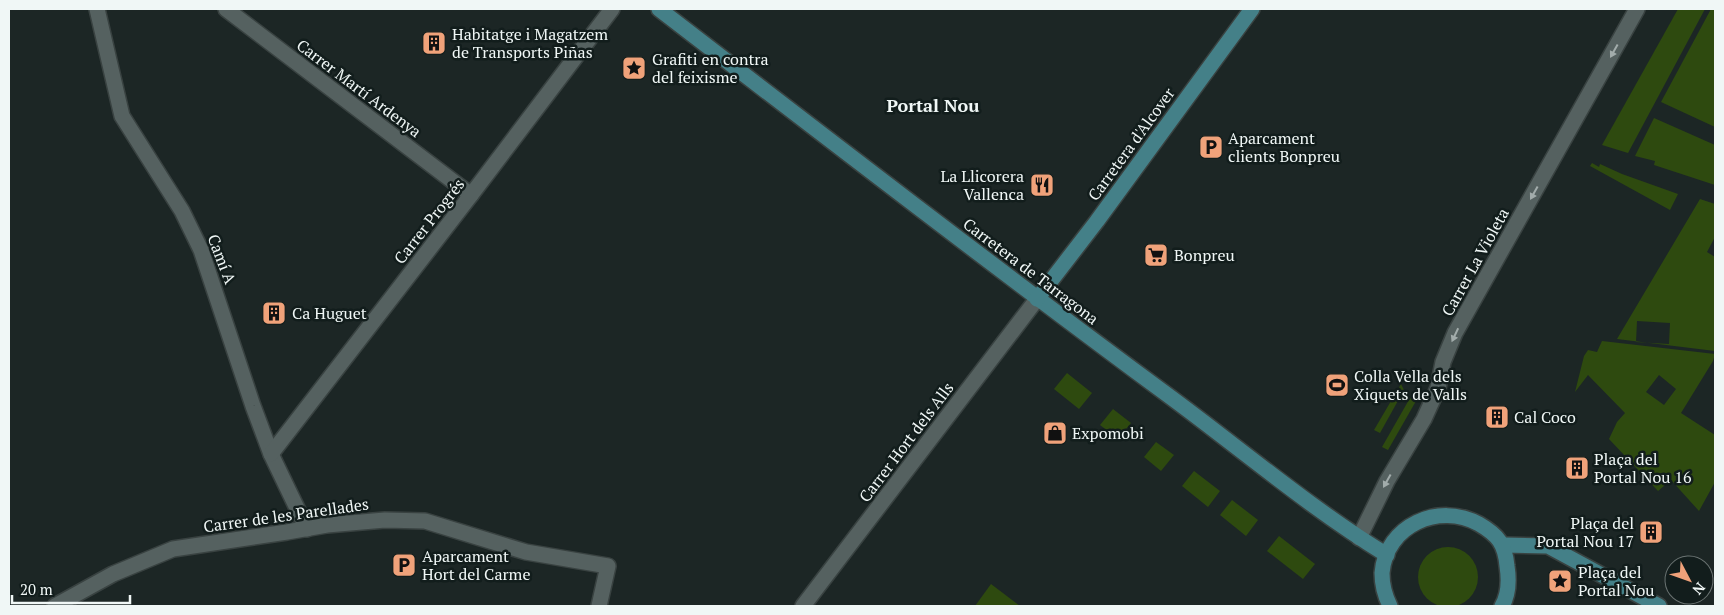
<svg xmlns="http://www.w3.org/2000/svg" width="1724" height="615" font-family="'PT Serif',serif">
<rect width="100%" height="100%" fill="#1c2625"/>
<!-- green -->
<g fill="#2e4a0f" fill-rule="evenodd">
<polygon points="1678,9 1705,9 1628,153 1602,145"/>
<polygon points="1711,9 1715,9 1715,127 1661,102"/>
<polygon points="1654,118 1715,145 1715,185 1654,165 1655,161 1635,156"/>
<polygon points="1592,163 1599,167 1600,164 1622,174 1678,194 1670,210 1590,166"/>
<path d="M1700 199 1715 204V237L1707 252 1715 257V351L1617 339ZM1637 321 1670 323 1669 344 1636 342Z"/>
<path d="M1602 341 1715 354 1713 361 1681 413 1715 435V482L1699 511 1671 480 1658 491 1609 439 1617 422 1625 413 1588 375 1575 392 1584 356 1588 350 1597 352ZM1659 375 1676 389 1664 405 1646 392Z"/>
<polygon points="1067,373 1092,393 1079,409 1054,389"/>
<polygon points="1401,384 1404,390 1380,433 1374,430"/>
<polygon points="1410,398 1416,401 1388,450 1382,447"/>
<polygon points="1113,409 1131,423 1118,439 1100,425"/>
<polygon points="1156,442 1174,455 1161,471 1144,457"/>
<polygon points="1194,471 1220,491 1208,507 1182,486"/>
<polygon points="1232,500 1258,520 1246,536 1220,515"/>
<polygon points="1279,536 1315,564 1303,579 1267,551"/>
<circle cx="1448" cy="577" r="30"/>
<polygon points="991,584 1020,606 975,606"/>
</g>
<g fill="none" stroke-linecap="round" stroke-linejoin="round">
<!-- street casing -->
<g stroke="#394241" stroke-width="18">
<g id="street">
<polyline points="97,9 122,116 182,211 201,250 253,406 271,454 307,529"/>
<polyline points="226,9 471,195"/>
<polyline points="271,454 471,195 612,9"/>
<polyline points="1359,538 1387,481 1424,419 1438,388 1443,362 1455,333 1637,9"/>
<polyline points="55,606 113,574 173,549 287,532 327,525 385,520 425,521 526,552 608,566 599,606"/>
<polyline points="803,606 1037,299"/>
</g>
</g>
<!-- secondary casing -->
<g stroke="#394241" stroke-width="18">
<g id="secondary">
<path d="M659 9C828 139 997 269 1169 396 1241 449 1310 508 1387 555"/>
<polyline points="1037,299 1097,221 1252,9"/>
<polyline points="1504,545 1548,546 1659,606"/>
<path d="M1390 606C1385 596 1382 585 1382 573 1386 525 1439 502 1479 524 1498 535 1505 544 1507 566 1509 579 1509 594 1502 606"/>
</g>
</g>
<!-- street -->
<use href="#street" stroke="#556160" stroke-width="15"/>
<!-- secondary -->
<use href="#secondary" stroke="#448088" stroke-width="15"/>
</g>
<!-- one-way arrows -->
<defs><path id="oneway-solid" d="M-6-.8H1V-3.2L6.5 0L1 3.2V.8H-6Z" transform="scale(1.25)"/></defs>
<g fill="#a2acab">
<use href="#oneway-solid" transform="translate(1614 51) rotate(119)"/>
<use href="#oneway-solid" transform="translate(1534 193) rotate(119)"/>
<use href="#oneway-solid" transform="translate(1455 335) rotate(115)"/>
<use href="#oneway-solid" transform="translate(1387 481) rotate(119)"/>
</g>
<!-- icons -->
<defs>
<g id="building-square" transform="scale(1.25)"><rect x="-9" y="-9" width="18" height="18" rx="4" fill="#f0a27a" stroke="#121d1c"/><path d="M-4-6H4V6H1V3H-1V6H-4ZM-2.5-4.3h1.7v1.8h-1.7ZM.8-4.3h1.7v1.8H.8ZM-2.5-1h1.7V.8h-1.7ZM.8-1h1.7V.8H.8Z" fill="#111"/></g>
<g id="sight-square" transform="scale(1.25)"><rect x="-9" y="-9" width="18" height="18" rx="4" fill="#f0a27a" stroke="#121d1c"/><path d="M0-6L1.8-2.2L6-1.7L2.9 1.2L3.7 5.4L0 3.3L-3.7 5.4L-2.9 1.2L-6-1.7L-1.8-2.2Z" fill="#111"/></g>
<g id="parking-square" transform="scale(1.25)"><rect x="-9" y="-9" width="18" height="18" rx="4" fill="#f0a27a" stroke="#121d1c"/><path d="M-3.5-5.5H1a3.5 3.5 0 0 1 0 7H-1V5.5H-3.5ZM-1-3.4V-.6H.8a1.4 1.4 0 0 0 0-2.8Z" fill="#111"/></g>
<g id="restaurant-square" transform="scale(1.25)"><rect x="-9" y="-9" width="18" height="18" rx="4" fill="#f0a27a" stroke="#121d1c"/><path d="M-5-6h1v4h1v-4h1v4h1v-4h1v5L-1.5 .5V6h-2V.5L-5-1ZM5-6V6H3V1.5H1.5Q1.5-4 5-6Z" fill="#111"/></g>
<g id="supermarket-square" transform="scale(1.25)"><rect x="-9" y="-9" width="18" height="18" rx="4" fill="#f0a27a" stroke="#121d1c"/><path d="M-6-5.5h2.5l.6 2H6L4.5 2H-2.5L-4.4-4H-6ZM-1.5 3.2a1.3 1.3 0 1 0 .1 0ZM3 3.2a1.3 1.3 0 1 0 .1 0Z" fill="#111"/></g>
<g id="stadium-square" transform="scale(1.25)"><rect x="-9" y="-9" width="18" height="18" rx="4" fill="#f0a27a" stroke="#121d1c"/><path d="M0-5a6.5 5 0 1 0 0 10a6.5 5 0 1 0 0-10ZM-3.5-1.8h7v3.6h-7Z" fill="#111"/></g>
<g id="shop-square" transform="scale(1.25)"><rect x="-9" y="-9" width="18" height="18" rx="4" fill="#f0a27a" stroke="#121d1c"/><path d="M-5-2.5h2.3a2.7 3.5 0 0 1 5.4 0H5L5.5 6h-11ZM-1.5-2.5h3a1.5 2.3 0 0 0-3 0Z" fill="#111"/></g>
</defs>
<g fill-rule="evenodd">
<use href="#building-square" x="434" y="43"/>
<use href="#sight-square" x="634" y="68"/>
<use href="#parking-square" x="1211" y="147"/>
<use href="#restaurant-square" x="1042" y="185"/>
<use href="#supermarket-square" x="1156" y="255"/>
<use href="#building-square" x="274" y="313"/>
<use href="#stadium-square" x="1337" y="385"/>
<use href="#building-square" x="1497" y="417"/>
<use href="#shop-square" x="1055" y="433"/>
<use href="#building-square" x="1577" y="468"/>
<use href="#building-square" x="1651" y="532"/>
<use href="#parking-square" x="404" y="565"/>
<use href="#sight-square" x="1560" y="581"/>
</g>
<g text-anchor="middle" stroke-width="5" stroke-linejoin="round" paint-order="stroke">
<!-- poi labels -->
<g font-size="16" fill="#f0f7f6" stroke="#121d1c" text-anchor="start">
<text x="452" y="40">Habitatge i Magatzem<tspan x="452" dy="18">de Transports Piñas</tspan></text>
<text x="652" y="65">Grafiti en contra<tspan x="652" dy="18">del feixisme</tspan></text>
<text x="1228" y="144">Aparcament<tspan x="1228" dy="18">clients Bonpreu</tspan></text>
<text x="1024" y="182" text-anchor="end">La Llicorera<tspan x="1024" dy="18">Vallenca</tspan></text>
<text x="1174" y="261">Bonpreu</text>
<text x="292" y="319">Ca Huguet</text>
<text x="1354" y="382">Colla Vella dels<tspan x="1354" dy="18">Xiquets de Valls</tspan></text>
<text x="1514" y="423">Cal Coco</text>
<text x="1072" y="439">Expomobi</text>
<text x="1594" y="465">Plaça del<tspan x="1594" dy="18">Portal Nou 16</tspan></text>
<text x="1634" y="529" text-anchor="end">Plaça del<tspan x="1634" dy="18">Portal Nou 17</tspan></text>
<text x="422" y="562">Aparcament<tspan x="422" dy="18">Hort del Carme</tspan></text>
<text x="1578" y="578">Plaça del<tspan x="1578" dy="18">Portal Nou</tspan></text>
</g>
<!-- street labels -->
<g font-size="16" fill="#f0f7f6" stroke="#121d1c">
<text transform="translate(359 88) rotate(37)" y="6">Carrer Martí Ardenya</text>
<text transform="translate(1131 144) rotate(-54)" y="6">Carretera d'Alcover</text>
<text transform="translate(429 221) rotate(-52)" y="6">Carrer Progrés</text>
<text transform="translate(222 259) rotate(69)" y="6">Camí A</text>
<text transform="translate(1475 262) rotate(-61)" y="6">Carrer La Violeta</text>
<text transform="translate(1031 271) rotate(37)" y="6">Carretera de Tarragona</text>
<text transform="translate(906 442) rotate(-53)" y="6">Carrer Hort dels Alls</text>
<text transform="translate(286 515) rotate(-8)" y="6">Carrer de les Parellades</text>
</g>
<!-- neighbourhood labels -->
<g font-size="18" font-weight="bold" fill="#f0f7f6" stroke="#121d1c">
<text x="933" y="112">Portal Nou</text>
</g>
</g>
<!-- border -->
<rect width="1724" height="615" fill="none" stroke="#f0f7f6" stroke-width="20"/>
<!-- north arrow -->
<g transform="translate(1689 580) rotate(131)"><circle r="24" fill="#121d1c" stroke="#6b7473"/>
<path d="M0-4L9 19L0 12L-9 19Z" fill="#f0a27a"/>
<text y="-8" font-size="14" font-weight="bold" text-anchor="middle" fill="#f0f7f6">N</text>
</g>
<!-- scale -->
<path d="M12 595v8h118v-8" fill="none" stroke="#f0f7f6" stroke-width="2.5"/>
<text x="20" y="595" font-size="15" fill="#f0f7f6" stroke="#121d1c" stroke-width="4" paint-order="stroke">20 m</text>
</svg>
